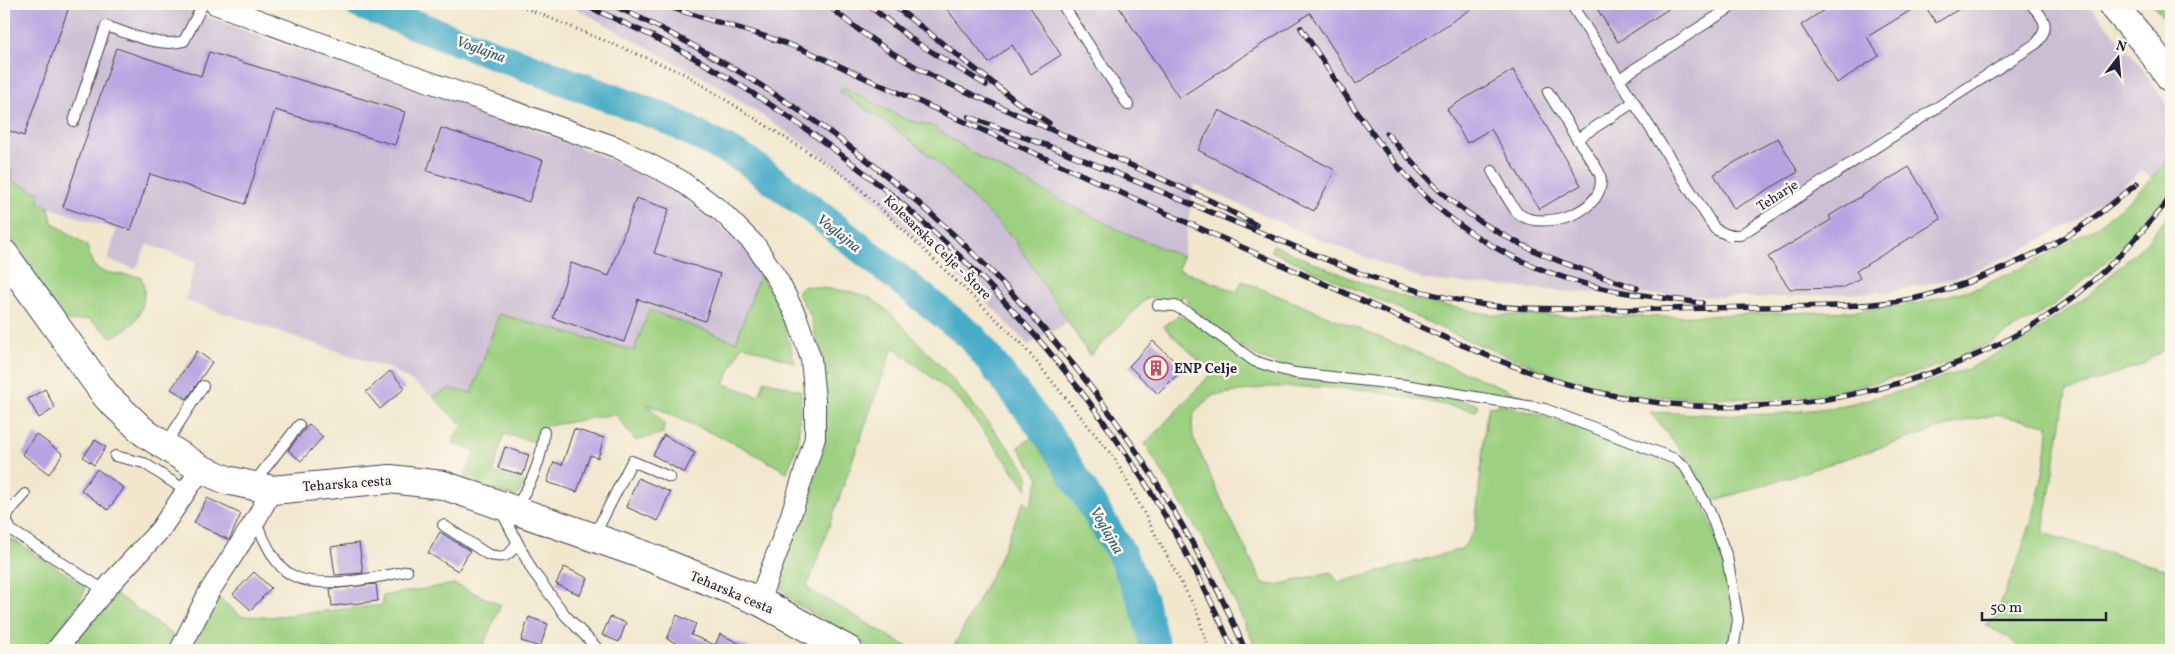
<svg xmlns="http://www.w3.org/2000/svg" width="2175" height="654" font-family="Vollkorn,serif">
<rect width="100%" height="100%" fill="#fbf7ec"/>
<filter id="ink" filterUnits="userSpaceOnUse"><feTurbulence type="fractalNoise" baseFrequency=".02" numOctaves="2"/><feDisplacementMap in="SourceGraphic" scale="10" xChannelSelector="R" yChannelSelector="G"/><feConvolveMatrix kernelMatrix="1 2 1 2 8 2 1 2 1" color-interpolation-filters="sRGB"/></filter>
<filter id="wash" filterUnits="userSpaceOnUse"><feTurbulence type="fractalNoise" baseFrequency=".0096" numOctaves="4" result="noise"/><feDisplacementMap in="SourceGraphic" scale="20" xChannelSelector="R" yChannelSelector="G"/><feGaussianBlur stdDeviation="1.12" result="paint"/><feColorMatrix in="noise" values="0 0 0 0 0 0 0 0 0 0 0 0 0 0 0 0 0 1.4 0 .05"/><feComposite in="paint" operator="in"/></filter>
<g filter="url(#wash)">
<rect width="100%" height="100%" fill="#f2e7cd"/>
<!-- industrial -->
<g fill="#ccbed4">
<polygon points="4,4 174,4 272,41 403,82 559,139 615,162 677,191 710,217 746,250 760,274 736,342 649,310 634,351 499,314 472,394 450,389 433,397 413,382 390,369 185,300 196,262 147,244 136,269 108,260 116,230 39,204 39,193 11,180 12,171 4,163"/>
<polygon points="568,4 2089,4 2140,65 2171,111 2171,158 2152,178 2142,171 2074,222 2016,253 1953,279 1886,292 1760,298 1573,292 1424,280 1308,235 1194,184 1183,257 1119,230 1006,171 985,209 1014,239 1067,323 1028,345 991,306 833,163 718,86"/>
</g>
<!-- green -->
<g fill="#9dd080" stroke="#60795e">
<polygon points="2153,4 2171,4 2171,27"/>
<polygon points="843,87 907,120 932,126 979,157 1062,201 1119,230 1183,257 1178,269 1237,292 1242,281 1523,396 1522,402 1295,370 1260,358 1240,346 1191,308 1185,297 1183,295 1179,303 1148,297 1090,356 1014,239 933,158 888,123 840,92"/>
<polygon points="2171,158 2171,188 2141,227 2097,270 2048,309 1991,342 1957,358 1923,371 1836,392 1786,399 1663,397 1635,395 1579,382 1546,371 1463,338 1271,251 1273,245 1364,284 1411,299 1494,315 1661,317 1853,311 1916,304 1980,287 2036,261 2096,227 2129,201"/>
<path d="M4 163 12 171 11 180 39 193V203L49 207 52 222 87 246 93 265 103 272 141 277C148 291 143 313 132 324 126 330 118 333 112 337L89 319 63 322 4 227Z"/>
<path d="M2171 212V345L2142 364 2066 392 2043 533 2171 571V650H2021L2008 637 1985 625 1996 614C2021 555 2047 489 2048 425L1995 415 1956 423 1739 493 1716 500 1708 499 1689 461 1650 412 1722 415 1775 414 1836 407 1906 390 1970 368 2029 336 2085 298 2145 244Z"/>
<polygon points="760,274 778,305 795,363 742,345 724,384 759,396 765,380 801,391 798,444 787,472 738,445 647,404 664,423 663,433 636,441 615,414 541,427 536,442 504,434 493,472 526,483 516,497 463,482 475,450 453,444 455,436 463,426 433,397 450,389 472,393 499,314 634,351 649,310 736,342"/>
<polygon points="806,286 853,292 872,299 888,311 950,376 1024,467 1028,477 1027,489 959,399 893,347 807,588 913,650 875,650 795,603 782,589 786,558 798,522 825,429 826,404 823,366 811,317 797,293 800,288"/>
<path d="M1178 316 1196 323 1253 363 1478 404 1476 411 1368 390 1316 387H1269L1223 394 1214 395 1203 403 1194 414 1192 423 1193 437 1217 491 1263 584 1277 585 1331 572 1338 583 1462 549 1475 530 1486 419 1489 406 1494 407 1500 404C1548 416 1594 433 1640 452 1654 458 1673 463 1684 474 1708 499 1729 574 1733 609 1735 622 1732 637 1730 650H1257L1213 556 1145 444 1212 373 1163 326Z"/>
<polygon points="1032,437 1117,570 1128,590 1142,650 952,650 997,564 1024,500 1030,506 1039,478 1018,447"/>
<polygon points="4,534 85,586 84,593 58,635 46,650 4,650"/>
<polygon points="454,584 501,605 481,650 184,650 213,594 241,616 269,617 383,605 382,596"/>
<polygon points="110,590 180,640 175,650 63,650"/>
</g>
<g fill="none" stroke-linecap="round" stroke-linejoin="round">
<!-- river -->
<polyline stroke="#47acc7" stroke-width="30" points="359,4 667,119 746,160 814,211 972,337 1054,443 1120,551 1143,601 1156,650"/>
</g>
<g id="blocks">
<!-- building -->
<g fill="#b7a3e1">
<polygon points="4,4 70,4 24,136 4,129"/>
<polygon points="943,4 1028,4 1061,55 1031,74 1012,45 989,63"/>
<polygon points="1117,4 1479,4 1356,84 1310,13 1179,98"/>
<polygon points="1594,4 1676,4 1618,42"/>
<polygon points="1824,4 1921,4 1867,37 1879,56 1837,83 1801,25 1827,8"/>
<polygon points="1924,4 1967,4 1936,23"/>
<polygon points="116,48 201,76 209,52 405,112 395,145 275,110 245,204 150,174 131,230 63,207"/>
<polygon points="1513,70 1581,185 1539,209 1491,129 1467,143 1447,109"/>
<polygon points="1219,110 1335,170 1314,211 1198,150"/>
<polygon points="441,128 543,160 529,202 427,171"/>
<polygon points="1778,138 1798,172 1734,209 1714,174"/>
<polygon points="1909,167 1941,219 1856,271 1860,278 1843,288 1790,289 1768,257 1831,220 1829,216"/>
<polygon points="636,198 669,209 654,253 720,274 705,321 638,299 624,342 553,318 571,263 609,276"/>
<polygon points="1153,341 1183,369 1158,394 1129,366"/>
<polygon points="197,351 212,362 187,399 171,389"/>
<polygon points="390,371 405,388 380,409 366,392"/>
<polygon points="45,389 55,408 39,418 28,399"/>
<polygon points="309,424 323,437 301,461 288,450"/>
<polygon points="574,429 604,438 598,458 590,455 577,492 547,482 554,462 562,465"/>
<polygon points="36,434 63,454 49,474 22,454"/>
<polygon points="664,435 695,453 684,473 653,455"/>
<polygon points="95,440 106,447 94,465 83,457"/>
<polygon points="505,447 529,455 523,475 498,468"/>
<polygon points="97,469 124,488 108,510 81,490"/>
<polygon points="638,478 670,492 658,521 626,507"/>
<polygon points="207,498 241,514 229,540 194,523"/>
<polygon points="440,532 470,551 458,571 428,553"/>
<polygon points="359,543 363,573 335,575 331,547"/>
<polygon points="564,567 588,578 580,595 556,584"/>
<polygon points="254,572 271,588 251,610 233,594"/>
<polygon points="376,584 378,601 332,606 330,589"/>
<polygon points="677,615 696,624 691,635 715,645 720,634 753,650 691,650 667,639"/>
<polygon points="529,617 548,624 540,647 521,641"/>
<polygon points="610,617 626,623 619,642 602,635"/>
</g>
</g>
</g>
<g filter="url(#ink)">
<use href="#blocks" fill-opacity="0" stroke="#414051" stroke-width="1"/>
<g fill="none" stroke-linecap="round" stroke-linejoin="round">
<!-- lane casing -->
<g stroke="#414051" stroke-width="12">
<g id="lane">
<polyline points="1062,4 1128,105"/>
<path d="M1571 4 1715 229 1728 235H1740L2037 43C2051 25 2044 19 2031 4"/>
<polyline points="1619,79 1736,4"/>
<polyline points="1548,92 1577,139"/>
<path d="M74 121 106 26C130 34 159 48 184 41L203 4"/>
<path d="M1492 171C1498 180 1512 209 1519 214 1543 232 1609 211 1600 175 1597 166 1583 148 1577 139L1634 102"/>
<polyline points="1158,305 1175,306 1190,314 1254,361 1276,368 1295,373 1406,385 1545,409 1675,459 1686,468 1709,510 1727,557 1738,620 1733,650"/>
<polyline points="165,445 203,386"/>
<polyline points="115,456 144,463 186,491"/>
<polyline points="252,485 299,425"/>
<polyline points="25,494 9,512 6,519 11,530 104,590"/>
<path d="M515 508C531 485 542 460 544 432"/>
<polyline points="500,509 532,570 565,615 599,650"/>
<path d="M255 521C264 538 273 564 290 574 317 591 377 578 407 571"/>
<path d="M443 525 487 554C504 559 510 557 517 542"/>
<polyline points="594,536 632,461 670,477"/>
</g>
</g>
<!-- street casing -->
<g stroke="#414051" stroke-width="22">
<g id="street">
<polyline points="215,4 375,63 616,147 680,180 721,211 756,246 779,282 797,318 811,359 815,400 815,438 790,518 759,601"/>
<polyline points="56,650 111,583 160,530 201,469"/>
<polyline points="180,650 209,592 255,521 272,490"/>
</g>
</g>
<!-- secondary casing -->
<g stroke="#414051" stroke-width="30">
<polyline id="secondary" points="4,254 107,397 145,433 201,469 227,480 272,490 390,479 443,485 644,555 759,601 848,650"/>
</g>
<!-- primary casing -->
<g stroke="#414051" stroke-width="30">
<polyline id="primary" points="2112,4 2147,45 2171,78"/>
</g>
<!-- path -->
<polyline stroke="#414051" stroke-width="3" stroke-dasharray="1 4" stroke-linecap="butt" points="516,4 685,74 850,179 1021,343 1115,459 1197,612 1209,650"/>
<!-- lane -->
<use href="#lane" stroke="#fff" stroke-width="10"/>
<!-- street -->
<use href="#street" stroke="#fff" stroke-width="20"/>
<!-- secondary -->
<use href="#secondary" stroke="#fff" stroke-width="28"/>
<!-- primary -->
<use href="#primary" stroke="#fff" stroke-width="28"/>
<!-- rail casing -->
<g stroke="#22223b" stroke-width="5.5">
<g id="rail">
<path d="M582 4C627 24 674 45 717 71 946 209 1127 403 1233 650"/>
<path d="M610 4C655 24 699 48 741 73 921 182 1069 332 1175 513 1201 557 1226 603 1245 650"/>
<path d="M661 4C711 22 763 33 811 53 832 62 852 72 872 81 971 124 1069 169 1168 214 1246 249 1325 284 1403 319 1469 348 1535 379 1606 394 1757 427 1940 396 2066 303 2106 273 2139 236 2171 197"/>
<path d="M827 4C860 34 898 58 938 79L1211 201 1256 225"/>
<polyline points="867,4 914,41 986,85"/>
<polyline points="892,4 1017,102 1049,123"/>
<path d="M1301 28C1335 79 1368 133 1409 179 1456 233 1525 269 1593 286 1629 295 1666 298 1702 303"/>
<path d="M969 117 1062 151 1359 273C1401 287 1442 298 1485 305 1514 309 1542 309 1571 309 1632 311 1693 308 1755 307 1807 306 1879 309 1929 295 1976 281 2034 258 2075 231 2096 217 2116 200 2137 184"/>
<path d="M1387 134C1405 153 1422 174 1441 192 1498 242 1567 266 1637 288"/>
</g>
</g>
<!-- rail -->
<use href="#rail" stroke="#fbf7ec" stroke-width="4" stroke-dasharray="11" stroke-linecap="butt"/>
</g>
</g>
<!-- icons -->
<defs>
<g id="building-ring" transform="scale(1.25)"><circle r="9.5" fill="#fbf7ec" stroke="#d1495b" stroke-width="1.5"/><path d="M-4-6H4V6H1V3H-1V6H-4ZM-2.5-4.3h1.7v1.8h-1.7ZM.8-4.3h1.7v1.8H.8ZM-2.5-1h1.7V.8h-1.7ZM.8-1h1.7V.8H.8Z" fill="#d1495b"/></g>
</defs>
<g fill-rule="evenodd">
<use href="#building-ring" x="1156" y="368"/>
</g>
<g text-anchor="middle" stroke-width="5" stroke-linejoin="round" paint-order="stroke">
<!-- street labels -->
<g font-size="14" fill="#22223b" stroke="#fbf7ec">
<text transform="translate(1777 195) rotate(-33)" y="5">Teharje</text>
<text transform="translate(938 247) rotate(44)" y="5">Kolesarska Celje - Štore</text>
<text transform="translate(347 483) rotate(-4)" y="5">Teharska cesta</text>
<text transform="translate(732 592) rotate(23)" y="5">Teharska cesta</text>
</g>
<!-- poi labels -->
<g font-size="14" font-weight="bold" fill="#22223b" stroke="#fbf7ec" text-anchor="start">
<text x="1174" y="373">ENP Celje</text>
</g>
<!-- water labels -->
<g font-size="15" font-style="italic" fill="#315973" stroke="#fbf7ec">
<text transform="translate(481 49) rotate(20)" y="5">Voglajna</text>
<text transform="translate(839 233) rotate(38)" y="5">Voglajna</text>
<text transform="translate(1107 530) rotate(60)" y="5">Voglajna</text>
</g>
</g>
<!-- margin -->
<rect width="2175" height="654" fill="none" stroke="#fbf7ec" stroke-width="20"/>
<!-- north arrow -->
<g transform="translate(2118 58) rotate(16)" stroke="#fbf7ec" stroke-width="4" paint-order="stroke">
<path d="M0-4L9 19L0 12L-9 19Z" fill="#22223b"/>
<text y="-8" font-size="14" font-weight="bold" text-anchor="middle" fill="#22223b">N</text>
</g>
<!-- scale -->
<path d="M1982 612v8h124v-8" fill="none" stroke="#22223b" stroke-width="2.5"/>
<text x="1990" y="612" font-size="15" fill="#22223b" stroke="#fbf7ec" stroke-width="4" paint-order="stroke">50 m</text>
</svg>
